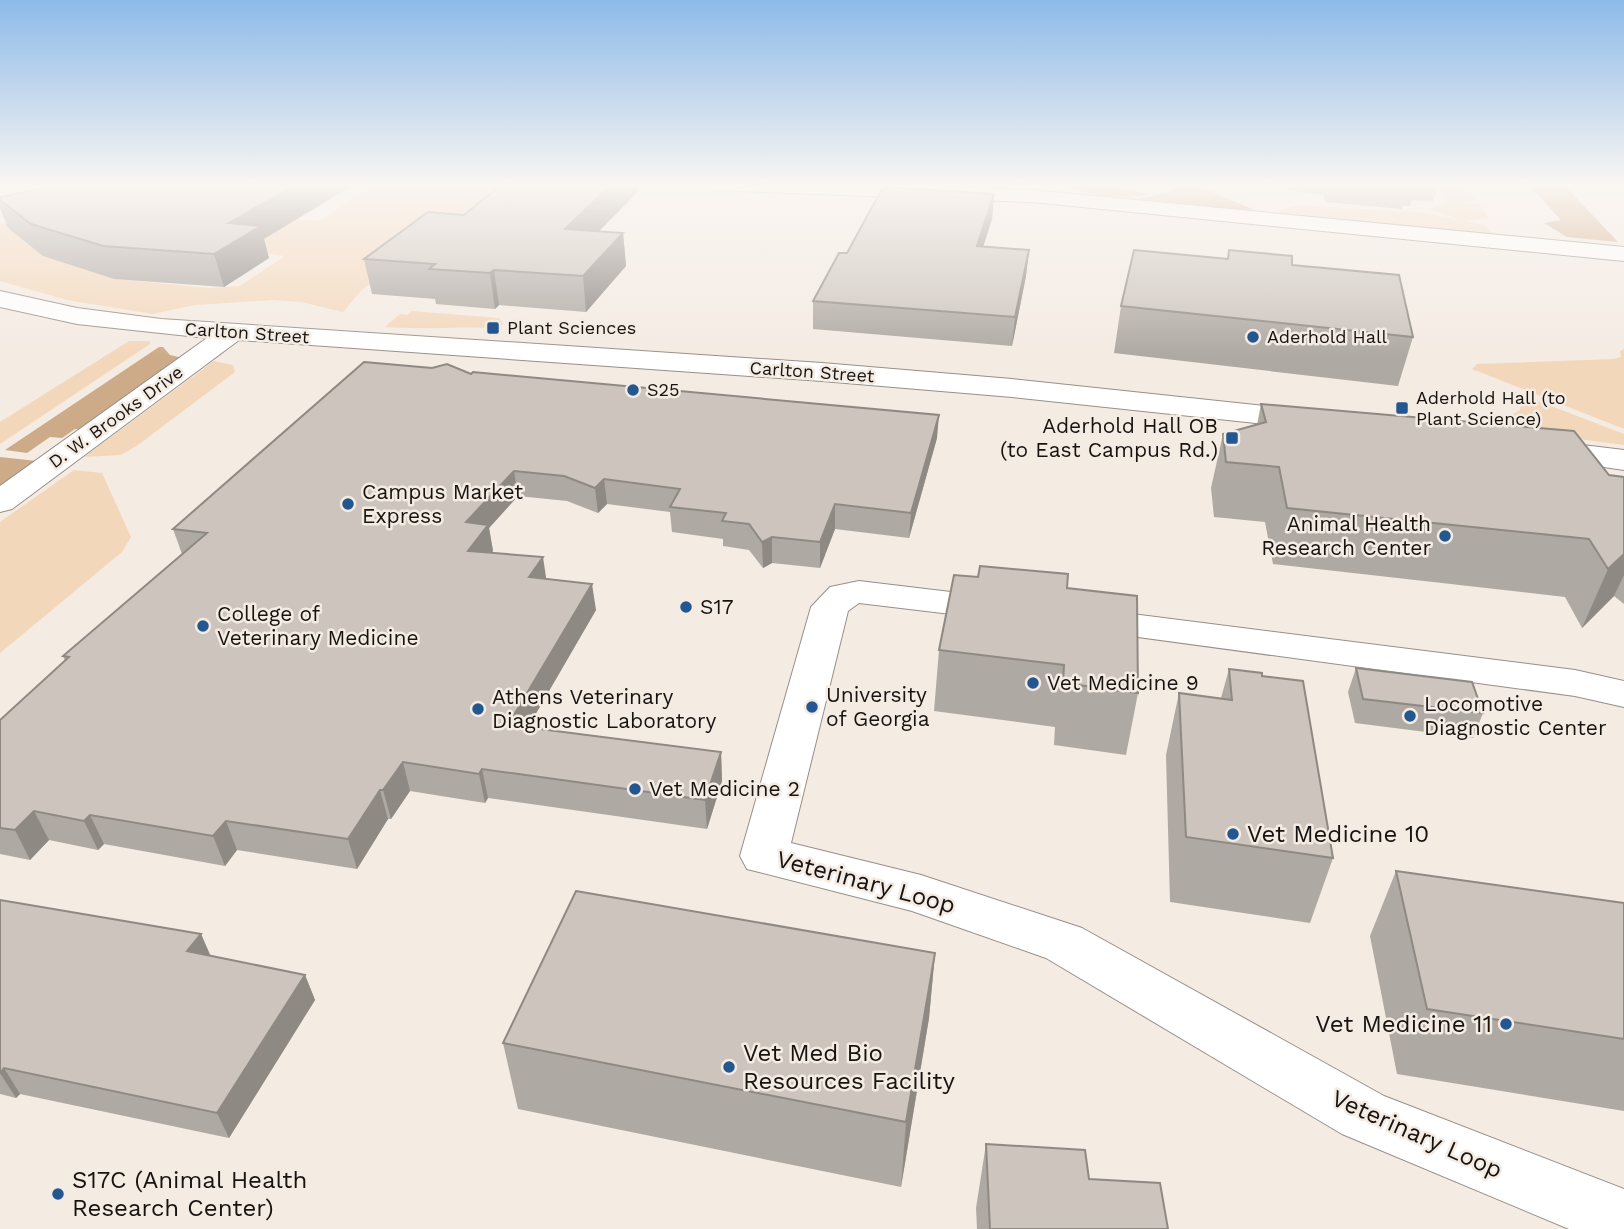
<svg xmlns="http://www.w3.org/2000/svg" width="1624" height="1229" font-family="'Work Sans',sans-serif">
<rect width="100%" height="100%" fill="#f4ebe3"/>
<!-- green -->
<g fill="#f3d7bb">
<polygon points="374,184 645,184 617,214 423,241 361,291 343,312 301,302 273,300 195,305 153,314 67,300 0,281 0,224 66,210 43,256 114,279 209,288 240,286 285,256 257,252 213,214 320,221"/>
<polygon points="1435,184 1465,184 1478,202 1446,201"/>
<polygon points="1449,202 1479,204 1489,218 1464,221 1429,209"/>
<polygon points="1297,205 1426,213 1484,225 1495,237 1288,216 1278,211"/>
<path d="M412 311 499 318 503 324 499 328C460 326 423 330 385 327L400 314 407 315Z"/>
<polygon points="129,341 150,341 150,344 0,444 0,422"/>
<polygon points="1624,349 1624,429 1472,369 1477,364 1614,359 1621,357 1620,351"/>
<polygon points="214,361 233,365 235,372 138,445 121,455 84,457"/>
<polygon points="1515,392 1624,434 1624,445 1534,433 1499,422 1520,410 1521,404"/>
<polygon points="74,470 102,473 131,537 122,552 0,653 0,522"/>
</g>
<!-- forest -->
<g fill="#ceab88">
<path d="M1062 184H1100L1150 194C1117 200 1092 196 1062 184Z"/>
<polygon points="1179,184 1193,184 1257,211 1138,199 1170,192"/>
<polygon points="1528,184 1563,184 1618,242 1567,237 1544,223 1561,220"/>
<polygon points="159,347 163,347 170,355 183,358 84,430 75,429 62,438 50,437 27,453 5,450"/>
<polygon points="0,457 37,461 0,487"/>
</g>
<g fill="none" stroke-linecap="round" stroke-linejoin="round">
<!-- minor casing -->
<g stroke="#978f88" stroke-width="2">
<g id="minor">
<polygon points="701,184 887,184 1032,190 1624,247 1624,261 1032,202 711,190"/>
<polygon points="0,291 77,308 161,319 822,363 1012,379 1311,411 1322,414 1326,420 1322,426 1311,429 1012,397 822,381 239,340 12,509 0,512 0,486 207,338 77,324 0,307"/>
<polygon points="1541,440 1624,450 1624,470 1530,456 1525,449 1530,442"/>
<polygon points="859,581 1001,598 1015,601 1020,609 1015,617 1001,620 859,603 848,611 791,843 921,875 1082,928 1384,1096 1624,1189 1624,1229 1569,1229 1342,1134 1046,958 912,911 747,869 740,856 811,607 830,587"/>
<polygon points="1085,608 1575,670 1624,681 1624,707 1575,696 1071,628 1066,620 1071,612"/>
</g>
</g>
<!-- minor -->
<use href="#minor" fill="#fff" fill-rule="evenodd"/>
</g>
<!-- wall -->
<g fill="#afa9a3">
<polygon points="502,184 645,184 599,231 623,233 626,266 586,312 499,305 495,309 436,304 435,299 372,294 364,259 464,215"/>
<polygon points="1288,184 1438,184 1433,202 1412,200 1410,206 1402,206 1402,209 1325,202 1323,195 1290,190"/>
<polygon points="994,194 992,219 983,246 1029,250 1026,276 1012,346 813,329 813,301 847,253"/>
<polygon points="0,197 264,239 269,258 224,287 114,279 43,256 8,228 0,208"/>
<polygon points="1229,250 1292,265 1413,337 1398,386 1114,353 1121,306 1227,259"/>
<polygon points="471,374 937,438 909,538 835,529 820,568 772,563 763,568 749,550 723,546 723,539 672,532 670,512 607,504 598,513 567,501 518,496 489,528 493,551 491,553 546,579 596,610 528,727 721,752 722,781 707,829 488,798 485,803 410,791 391,819 388,819 357,869 237,850 225,866 104,844 98,850 49,840 30,860 0,854 0,720 65,661 63,656 182,554 173,529"/>
<polygon points="1261,404 1609,475 1624,477 1624,604 1614,596 1582,628 1565,597 1273,564 1265,522 1214,517 1211,488 1223,434 1257,425"/>
<polygon points="1067,588 1138,693 1126,755 1054,745 1055,727 934,711 939,650"/>
<polygon points="1356,668 1483,713 1473,738 1355,723 1348,692"/>
<polygon points="1229,669 1262,676 1333,858 1310,923 1170,902 1166,755 1179,693 1221,698"/>
<polygon points="1396,871 1624,903 1624,1111 1397,1074 1370,936"/>
<polygon points="0,900 201,934 210,956 305,975 315,1000 229,1138 20,1094 16,1098 0,1094"/>
<polygon points="935,953 929,1018 901,1187 518,1109 503,1043"/>
<polygon points="986,1144 1089,1179 1168,1229 977,1229 976,1208"/>
</g>
<!-- shaded-wall -->
<g fill="#8f8984">
<polygon points="297,184 355,184 264,239 269,258 224,287 214,254 229,223"/>
<polygon points="612,184 645,184 569,262 565,229"/>
<polygon points="994,194 992,219 975,272 977,246"/>
<polygon points="623,233 626,266 586,312 583,276"/>
<polygon points="1029,250 1026,276 1012,346 1015,317"/>
<polygon points="494,270 499,305 495,309 490,273"/>
<polygon points="939,415 937,438 909,538 911,513"/>
<polygon points="514,471 518,496 489,528 493,551 473,577 468,551 466,522"/>
<polygon points="604,479 607,504 598,513 595,488"/>
<polygon points="835,504 835,529 820,568 820,542"/>
<polygon points="772,537 772,563 763,568 762,542"/>
<polygon points="1624,554 1624,575 1614,596 1582,628 1608,569"/>
<polygon points="543,557 547,584 529,577"/>
<polygon points="592,584 596,610 513,753 508,725"/>
<polygon points="721,752 722,781 707,829 705,800"/>
<polygon points="403,762 410,791 391,819 383,790"/>
<polygon points="482,769 488,798 485,803 479,774"/>
<polygon points="380,790 388,819 357,869 348,839"/>
<polygon points="34,811 49,840 30,860 15,830"/>
<polygon points="90,815 104,844 98,850 84,821"/>
<polygon points="226,821 237,850 225,866 213,836"/>
<polygon points="201,934 212,959 187,951"/>
<polygon points="935,953 929,1018 901,1187 906,1122"/>
<polygon points="305,975 315,1000 229,1138 217,1113"/>
<polygon points="4,1068 20,1094 16,1098 0,1073"/>
</g>
<!-- building -->
<g fill="#ccc4bd" stroke="#8f8984" stroke-width="2">
<polygon points="65,184 297,184 229,223 261,226 214,254 103,246 31,224 0,200 0,197"/>
<polygon points="502,184 612,184 565,229 623,233 583,276 494,270 490,273 429,269 435,264 364,259 428,212 464,215"/>
<polygon points="883,187 994,194 977,246 1029,250 1015,317 813,301 839,253 847,253"/>
<polygon points="1134,250 1228,259 1229,250 1292,256 1292,265 1399,275 1413,337 1121,306"/>
<polygon points="364,362 432,368 447,364 471,374 473,372 939,415 911,513 835,504 820,542 772,537 762,542 749,524 722,521 726,513 670,507 680,489 604,479 595,488 564,476 514,471 466,522 488,525 468,551 543,557 529,577 592,584 508,725 721,752 705,800 482,769 479,774 403,762 383,790 380,790 348,839 226,821 213,836 90,815 84,821 34,811 15,830 0,828 0,720 69,657 63,656 207,533 173,529"/>
<polygon points="1261,404 1574,431 1609,475 1624,477 1624,554 1608,569 1589,539 1287,508 1279,467 1226,462 1223,434 1266,422"/>
<polygon points="980,566 1068,574 1067,588 1137,596 1138,693 1063,683 1064,665 939,650 954,575 978,577"/>
<polygon points="1356,668 1472,682 1483,713 1363,699"/>
<polygon points="1229,669 1262,673 1262,676 1303,681 1333,858 1186,837 1179,693 1232,700"/>
<polygon points="1396,871 1624,903 1624,1039 1427,1009"/>
<polygon points="576,891 935,953 906,1122 503,1043"/>
<polygon points="0,900 201,934 187,951 305,975 217,1113 4,1068 0,1073"/>
<polygon points="986,1144 1085,1150 1089,1179 1160,1183 1168,1229 990,1229"/>
</g>
<!-- sky -->
<linearGradient id="sky" x2="0" y2="1"><stop stop-color="#8dbae9"/><stop offset="0.52" stop-color="#faf6f2"/><stop offset="1" stop-color="#faf6f2" stop-opacity="0"/></linearGradient>
<rect width="1624" height="356" fill="url(#sky)"/>
<!-- markers -->
<g fill="#245790" stroke="#f4ebe3" stroke-width="2.5">
<rect x="486" y="321" width="14" height="14" rx="3.5"/>
<circle cx="1253" cy="337" r="7"/>
<circle cx="633" cy="390" r="7"/>
<rect x="1395" y="401" width="14" height="14" rx="3.5"/>
<rect x="1225" y="431" width="14" height="14" rx="3.5"/>
<circle cx="348" cy="504" r="7"/>
<circle cx="1445" cy="536" r="7"/>
<circle cx="686" cy="607" r="7"/>
<circle cx="203" cy="626" r="7"/>
<circle cx="1033" cy="683" r="7"/>
<circle cx="812" cy="707" r="7"/>
<circle cx="478" cy="709" r="7"/>
<circle cx="1410" cy="716" r="7"/>
<circle cx="635" cy="789" r="7"/>
<circle cx="1233" cy="834" r="7"/>
<circle cx="1506" cy="1024" r="7"/>
<circle cx="729" cy="1067" r="7"/>
<circle cx="58" cy="1194" r="7"/>
</g>
<g text-anchor="middle" stroke-width="5" stroke-linejoin="round" paint-order="stroke">
<!-- far-poi labels -->
<g font-size="18" fill="#161311" stroke="#f4ebe3" text-anchor="start">
<text x="507" y="334">Plant Sciences</text>
<text x="1267" y="343">Aderhold Hall</text>
<text x="647" y="396">S25</text>
<text x="1416" y="404">Aderhold Hall (to<tspan x="1416" dy="21">Plant Science)</tspan></text>
</g>
<!-- far-street labels -->
<g font-size="18" fill="#161311" stroke="#f4ebe3">
<text transform="translate(247 333) rotate(4)" y="6">Carlton Street</text>
<text transform="translate(812 372) rotate(4)" y="6">Carlton Street</text>
<text transform="translate(116 417) rotate(-36)" y="6">D. W. Brooks Drive</text>
</g>
<!-- poi labels -->
<g font-size="21" fill="#161311" stroke="#f4ebe3" text-anchor="start">
<text x="1218" y="433" text-anchor="end">Aderhold Hall OB<tspan x="1218" dy="24">(to East Campus Rd.)</tspan></text>
<text x="362" y="499">Campus Market<tspan x="362" dy="24">Express</tspan></text>
<text x="1431" y="531" text-anchor="end">Animal Health<tspan x="1431" dy="24">Research Center</tspan></text>
<text x="700" y="614">S17</text>
<text x="217" y="621">College of<tspan x="217" dy="24">Veterinary Medicine</tspan></text>
<text x="1047" y="690">Vet Medicine 9</text>
<text x="826" y="702">University<tspan x="826" dy="24">of Georgia</tspan></text>
<text x="492" y="704">Athens Veterinary<tspan x="492" dy="24">Diagnostic Laboratory</tspan></text>
<text x="1424" y="711">Locomotive<tspan x="1424" dy="24">Diagnostic Center</tspan></text>
<text x="649" y="796">Vet Medicine 2</text>
</g>
<!-- near-poi labels -->
<g font-size="24" fill="#161311" stroke="#f4ebe3" text-anchor="start">
<text x="1247" y="842">Vet Medicine 10</text>
<text x="1492" y="1032" text-anchor="end">Vet Medicine 11</text>
<text x="743" y="1061">Vet Med Bio<tspan x="743" dy="28">Resources Facility</tspan></text>
<text x="72" y="1188">S17C (Animal Health<tspan x="72" dy="28">Research Center)</tspan></text>
</g>
<!-- near-street labels -->
<g font-size="24" fill="#161311" stroke="#f4ebe3">
<text transform="translate(866 882) rotate(15)" y="8">Veterinary Loop</text>
<text transform="translate(1417 1134) rotate(24)" y="8">Veterinary Loop</text>
</g>
</g>
</svg>
